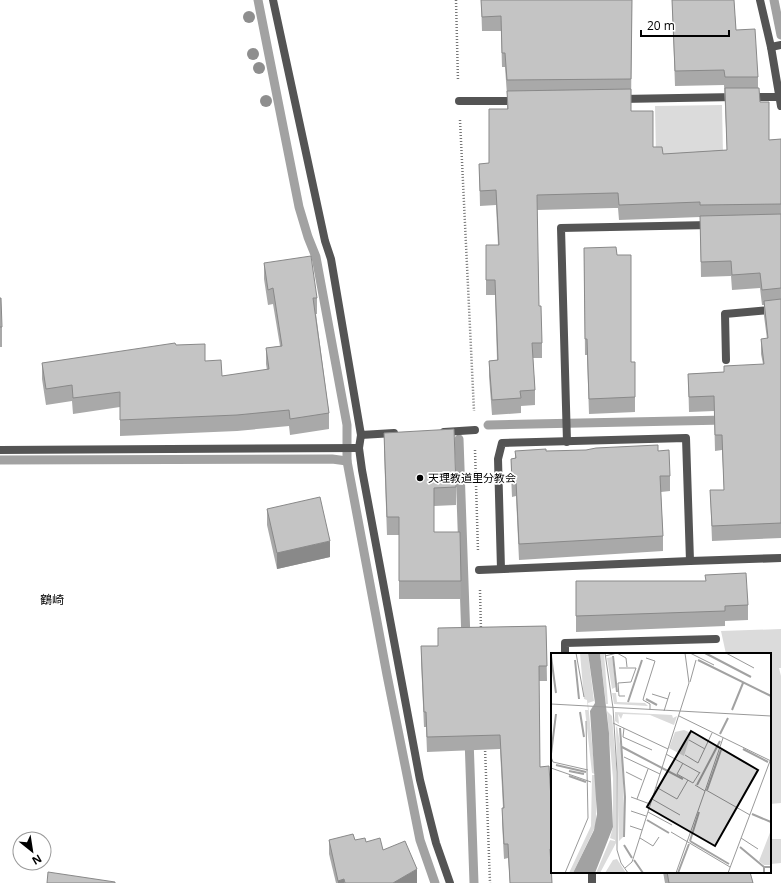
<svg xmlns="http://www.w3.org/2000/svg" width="781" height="883" font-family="'Open Sans','Noto Sans JP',sans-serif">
<rect width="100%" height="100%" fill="#fff"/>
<!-- green -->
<g fill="#dbdbdb">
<polygon points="722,105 723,155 656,156 655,106"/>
<polygon points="781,629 781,668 779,668 781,676 781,803 770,804 770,654 726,654 721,631"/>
<polygon points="770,817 772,839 781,839 781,863 771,864 770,858"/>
</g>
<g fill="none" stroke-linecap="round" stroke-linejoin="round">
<!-- stream -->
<g stroke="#a2a2a2" stroke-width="9">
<polyline points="258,0 299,207 308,237 316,257 347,425 347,461 387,675 420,840 435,883"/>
<polyline points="774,0 781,35"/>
<polyline points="488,425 726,420"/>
<polyline points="459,439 466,640"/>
<polyline points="0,460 332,459 347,461"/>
<polyline points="469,738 474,883"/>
</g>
<!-- path -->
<g stroke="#767676" stroke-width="2.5" stroke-dasharray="1 2" stroke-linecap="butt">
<polyline points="456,0 458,81"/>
<polyline points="460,120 474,411"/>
<polyline points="475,450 478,551"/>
<polyline points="480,590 481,631"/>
<polyline points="485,748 490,883"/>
</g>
<!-- service -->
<polyline stroke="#545454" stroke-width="8" points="726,360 725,314 781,309"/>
<!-- minor -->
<g stroke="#545454" stroke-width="8">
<polyline points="273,0 325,241 331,259 361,435 394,433"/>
<polyline points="760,0 771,47 781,106"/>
<polyline points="771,47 781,45"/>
<polyline points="749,97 779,97"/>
<polyline points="621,99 736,97"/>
<polyline points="459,101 518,101"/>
<polyline points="444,432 475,430"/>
<polyline points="361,435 359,448 362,470 420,780 436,843 450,883"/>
<polyline points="567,442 561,228 710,225"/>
<polyline points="0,450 359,448"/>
<polyline points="501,569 498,459 502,443 686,438 690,561"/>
<polyline points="479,570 690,561 781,558"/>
<polyline points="565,654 565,643 716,639"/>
<polyline points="592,872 592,883"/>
</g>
</g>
<!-- trees -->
<g fill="#8e8e8e">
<circle cx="249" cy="17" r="6"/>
<circle cx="253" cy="54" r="6"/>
<circle cx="259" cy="68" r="6"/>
<circle cx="266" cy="101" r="6"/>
</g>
<!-- wall -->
<g fill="#a9a9a9">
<polygon points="481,0 632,0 631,111 653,147 663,154 727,150 724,85 675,86 672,0 734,0 736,30 758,77 758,88 760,102 769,140 781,139 781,538 712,541 710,490 724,490 722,450 715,451 714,411 689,412 688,374 724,372 763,364 761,354 761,339 767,339 764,316 764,305 762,305 760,288 732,290 731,276 701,277 700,217 619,220 618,208 614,208 537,210 539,306 542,343 542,358 533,358 535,390 535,405 521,406 521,413 492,415 489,376 489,361 497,360 495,295 486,295 486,245 498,245 496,205 480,206 479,164 489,164 507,109 507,95 505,67 502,67 501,31 482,31"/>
<polygon points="584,248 617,255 631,362 635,397 635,412 589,414 587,355 585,355"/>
<polygon points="264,263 317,298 317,314 316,314 329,413 329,429 290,435 289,426 237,431 120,436 120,407 73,414 72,401 46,405 42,379 42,363 176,345 205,361 222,376 267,370 266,364 266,348 280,346 273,304 268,305 264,279"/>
<polygon points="0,298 2,327 2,347 0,347"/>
<polygon points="384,433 456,487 456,505 434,506 434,532 460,532 461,599 399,599 399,535 387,535 384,451"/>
<polygon points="515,451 658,451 670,476 670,491 661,492 663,536 663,551 519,560 516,496 512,497 511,474 511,459 515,458"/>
<polygon points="267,509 330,557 277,569 267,525"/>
<polygon points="576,581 748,605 748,620 725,621 725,626 576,632"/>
<polygon points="546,626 547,681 539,681 540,767 552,816 552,864 551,864 552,883 510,883 508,858 504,859 502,822 502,808 503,808 500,749 427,752 426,727 424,727 421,661 421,646 438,646 438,628"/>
<polygon points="329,840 355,840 366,842 383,850 417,883 336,883 329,854"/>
<polygon points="663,872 750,872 753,883 665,883"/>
</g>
<!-- shaded-wall -->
<g fill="#898989">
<polygon points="330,541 330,557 277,569 277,553"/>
<polygon points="417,869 417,883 393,883"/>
<polygon points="344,879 344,883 338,883 338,881"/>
</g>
<!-- building -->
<g fill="#c4c4c4" stroke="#898989">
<polygon points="481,0 632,0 631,79 507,80 505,53 502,53 501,16 482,17"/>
<polygon points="672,0 734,0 736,30 755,29 758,77 725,77 724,70 675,71"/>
<polygon points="725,88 759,88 760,102 769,102 769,140 781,139 781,204 700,205 700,202 619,205 618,193 614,193 537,195 539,306 541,306 542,343 532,343 535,390 520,391 521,398 492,400 489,361 498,360 495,280 486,280 486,245 499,245 496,190 480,191 479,164 489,163 489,109 508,109 507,91 631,89 631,111 653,111 653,147 662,147 663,154 727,150"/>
<polygon points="781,214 781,288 762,290 760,273 732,275 731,261 701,262 700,216"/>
<polygon points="616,247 617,255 631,255 631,362 635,362 635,397 589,399 587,339 585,339 584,248"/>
<polygon points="311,256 317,298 313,298 329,413 290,419 289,410 237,415 120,420 120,392 73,398 72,385 46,389 42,363 175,343 176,345 205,344 205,361 221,360 222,376 269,369 266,348 282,346 273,288 268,290 264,263"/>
<polygon points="0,298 1,298 2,327 0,327"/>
<polygon points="781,299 781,523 712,526 710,490 724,490 722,435 715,435 714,396 689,397 688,374 724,372 724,366 764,364 761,339 768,338 764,301"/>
<polygon points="454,429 456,487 434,488 434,532 460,532 461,581 399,581 399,517 387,517 384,433"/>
<polygon points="658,445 658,451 669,450 670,476 660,476 663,536 519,544 516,481 512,481 511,459 516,458 515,451 546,449 546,451 586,450 596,448"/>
<polygon points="320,497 330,541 277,553 267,509"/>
<polygon points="746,573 748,605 725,606 725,611 576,616 576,581 706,581 705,575"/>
<polygon points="546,626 547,666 539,666 540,767 549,766 552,816 552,849 550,849 552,883 510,883 508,844 504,844 502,808 504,808 500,735 427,737 426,712 424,712 421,646 438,646 438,628"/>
<polygon points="353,834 355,840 365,838 366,842 380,838 383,850 405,841 417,869 393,883 345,883 344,879 338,881 329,840"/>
<polygon points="48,872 115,882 115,883 47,883"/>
<polygon points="667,872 750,872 753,883 669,883"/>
</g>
<!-- markers -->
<circle fill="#000" stroke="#fff" stroke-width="1.5" cx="420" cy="478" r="4"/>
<g text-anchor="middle" stroke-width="3.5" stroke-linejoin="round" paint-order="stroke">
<!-- poi labels -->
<g font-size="11" fill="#000" stroke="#fff" text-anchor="start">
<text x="428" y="482">天理教道里分教会</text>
</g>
<!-- neighbourhood labels -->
<g font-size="12" fill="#000" stroke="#fff">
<text x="52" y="604">鶴崎</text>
</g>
</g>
<!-- overview -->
<g transform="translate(551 653)">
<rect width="220" height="220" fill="#fff"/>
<path d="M29 0H37L43 48 37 50 44 121 41 120 34 57H37L36 47 33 46ZM49 0H53L57 51H55ZM61 4 65 34 61 36 56 5ZM61 40H65L66 49 94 50 97 53 63 51ZM56 58 61 63 65 111V190L49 220H45L59 187 64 188V187L59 185 62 174V125ZM64 59 121 62 122 65 126 63 123 72 99 62 72 61 70 66 67 61 68 71 64 68ZM66 73 71 103 73 155V183L68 188V193L65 75ZM133 77 140 80 133 103 118 95 124 79ZM41 122H45V172L22 220H18L40 173ZM220 177V212H213L208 208ZM66 206 75 220H54L62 207Z" fill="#dbdbdb"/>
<path d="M37 0H49L58 80 62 174 44 220H22L43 177 46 161 39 58 44 50Z" fill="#a2a2a2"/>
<path fill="none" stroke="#a2a2a2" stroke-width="2" d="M154 0 200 24M0 3 5 40M62 3 66 39M24 7 28 46M147 7 220 43M95 46 106 52M77 49 91 7M181 57 192 30M29 59 33 84M69 75 74 144 73 184M169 81 177 65M71 94 132 126M192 96 217 109M0 101 5 61M5 112 35 119M18 118 33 121M18 123 35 129M146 132 169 88M156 137 170 97M201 161 220 169M96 167 118 180M139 188 148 159M139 188 178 211M73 192 81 205M189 194 213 214M83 207 92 220M127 220 138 191M213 220V214H220"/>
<path fill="none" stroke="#999" stroke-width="1" d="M25 0 33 44M54 0 62 55 66 119V197L70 210 77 220M139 0 163 12M175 0 203 15M54 3 66 0 75 5 76 14M95 5 104 8 93 43 92 47 99 51V57M68 15H85L80 29 67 30 68 43H74M139 29 145 7M101 41 117 46M0 51 220 63M113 58 119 39M128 63 220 108M62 70 117 96M73 75 72 84 101 97M138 87 154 96M115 101 149 120M134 102 147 110 161 80M0 104 2 109 37 117M73 104 109 121M132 110 126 121 142 130 149 119M0 115 40 129M75 119 91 127M105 134 126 146 137 127M155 137 199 162M154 138 172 85M80 144 99 151M86 146 97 116M101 146 129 162M80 158 95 163M97 159 121 172M79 173 91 177M120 179 179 214M89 185 102 193 108 184M190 185 207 196M74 215 81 209 138 30 134 0M14 220 37 165 35 68M125 220 154 138 144 132M177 220 219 108"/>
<path fill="#000" fill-opacity="0.15" stroke="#000" stroke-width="2" d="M140 78 207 117 164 193 96 154Z"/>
<rect width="220" height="220" fill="none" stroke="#000" stroke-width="2"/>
</g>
<!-- north arrow -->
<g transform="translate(32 851) rotate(150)"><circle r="19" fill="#ffffff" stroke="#999999"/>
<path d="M0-3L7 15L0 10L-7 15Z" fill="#000000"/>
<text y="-6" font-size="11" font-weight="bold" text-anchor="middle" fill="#000000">N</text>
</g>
<!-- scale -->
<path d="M641 30v6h88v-6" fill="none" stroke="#000000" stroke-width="2"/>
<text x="647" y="30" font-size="12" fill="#000000" stroke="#ffffff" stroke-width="3" paint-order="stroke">20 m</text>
</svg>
